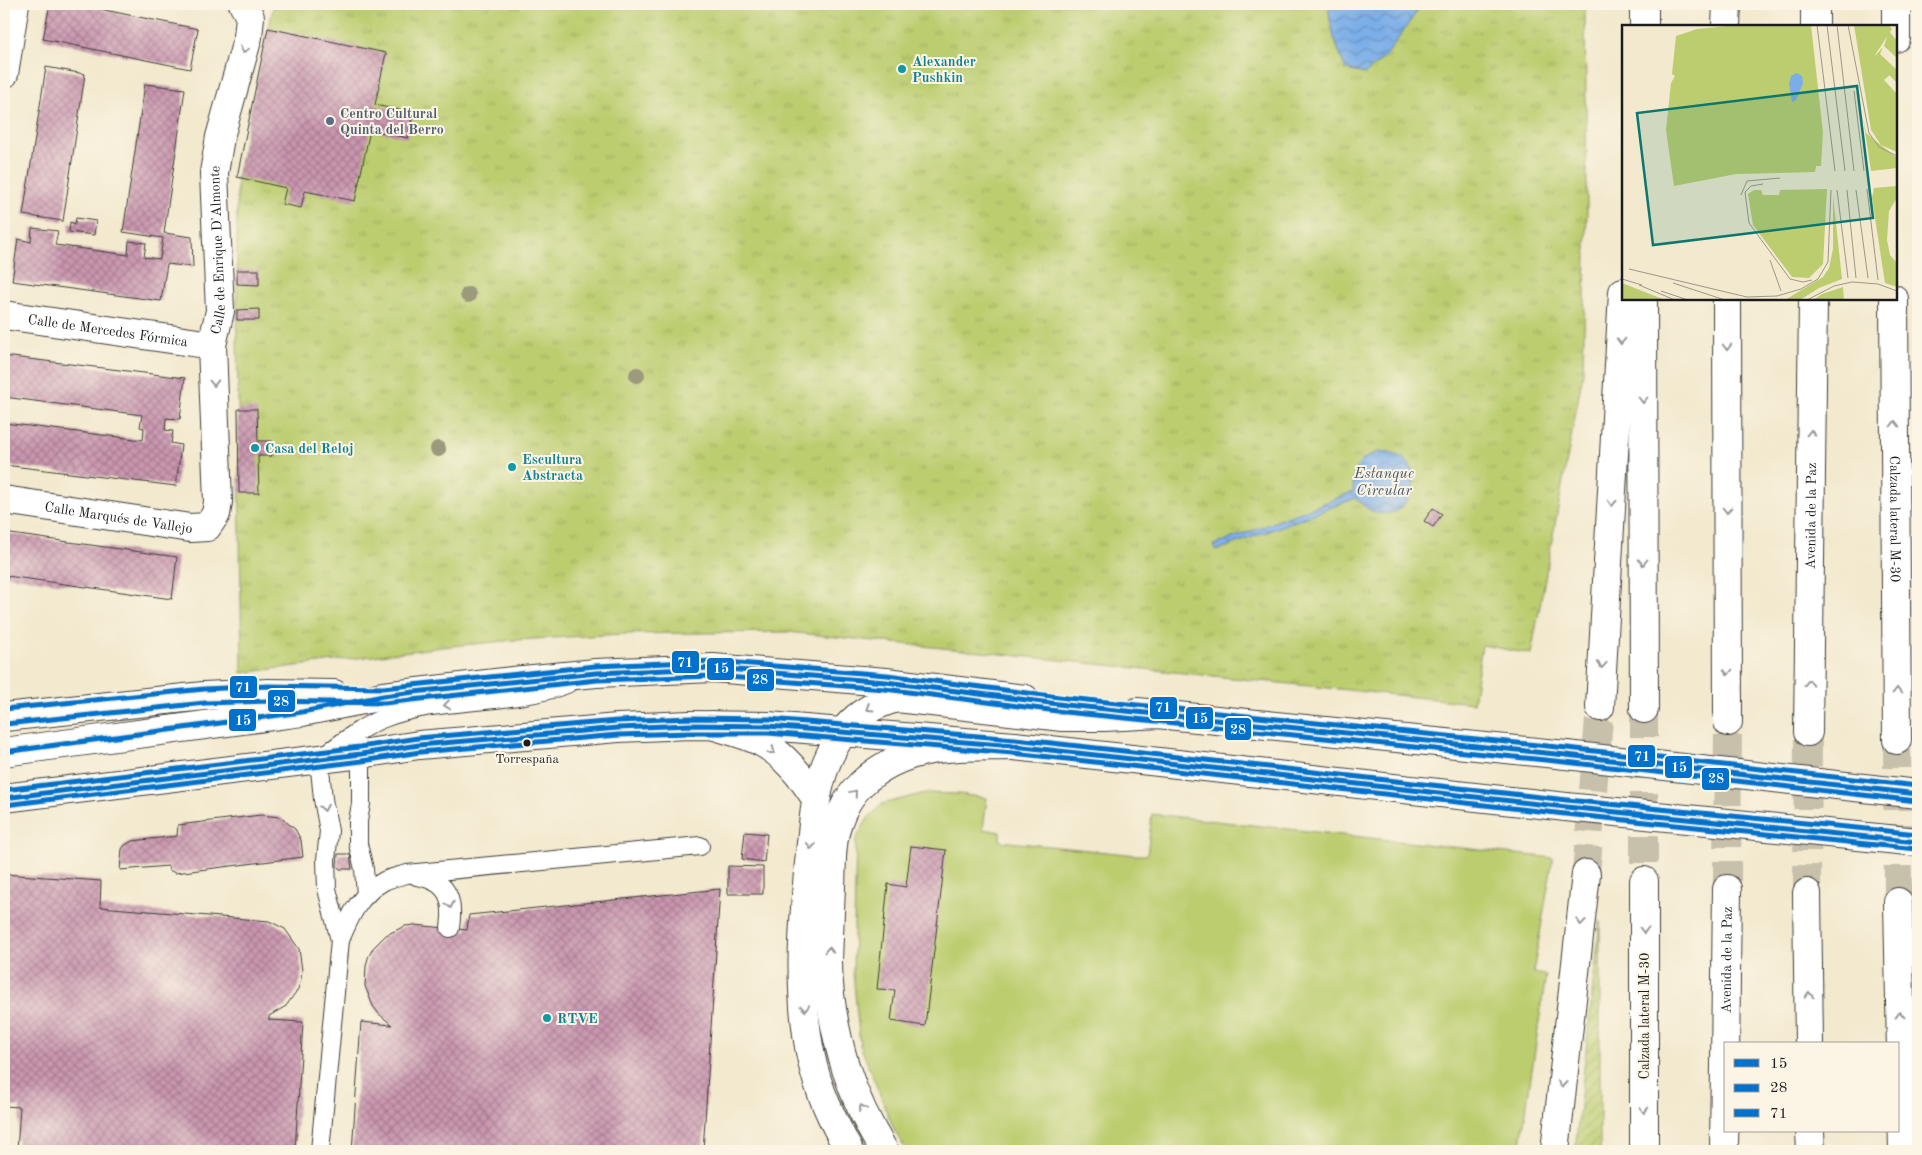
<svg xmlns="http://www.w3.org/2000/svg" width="1922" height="1155" font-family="'Old Standard TT',serif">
<defs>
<pattern id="park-tufts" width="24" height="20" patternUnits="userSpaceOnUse" patternTransform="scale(1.25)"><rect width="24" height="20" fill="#bccd70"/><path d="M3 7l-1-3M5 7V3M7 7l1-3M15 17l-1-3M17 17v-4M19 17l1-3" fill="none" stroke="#a1af60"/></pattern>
<pattern id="garden-furrows" width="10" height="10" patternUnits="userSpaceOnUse" patternTransform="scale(1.25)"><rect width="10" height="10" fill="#bccd70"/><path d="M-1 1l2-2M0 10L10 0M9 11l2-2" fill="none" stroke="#a1af60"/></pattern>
<pattern id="water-waves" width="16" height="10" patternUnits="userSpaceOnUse" patternTransform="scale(1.25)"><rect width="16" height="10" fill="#7baee8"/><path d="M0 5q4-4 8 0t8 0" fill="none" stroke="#648dbb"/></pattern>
<pattern id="building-cross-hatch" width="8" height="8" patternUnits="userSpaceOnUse" patternTransform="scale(1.25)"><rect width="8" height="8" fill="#ca96b0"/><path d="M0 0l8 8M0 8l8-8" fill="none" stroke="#a37a8e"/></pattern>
</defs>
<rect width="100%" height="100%" fill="#fcf5e5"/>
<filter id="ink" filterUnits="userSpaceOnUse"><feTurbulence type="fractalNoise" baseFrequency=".02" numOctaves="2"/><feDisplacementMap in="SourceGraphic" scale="10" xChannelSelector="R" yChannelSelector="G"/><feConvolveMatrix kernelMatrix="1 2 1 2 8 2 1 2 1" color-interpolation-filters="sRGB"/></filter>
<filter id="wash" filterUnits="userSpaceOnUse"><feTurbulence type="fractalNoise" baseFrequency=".0096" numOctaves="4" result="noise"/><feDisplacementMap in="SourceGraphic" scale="20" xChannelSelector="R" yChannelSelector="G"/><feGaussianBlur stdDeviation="1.12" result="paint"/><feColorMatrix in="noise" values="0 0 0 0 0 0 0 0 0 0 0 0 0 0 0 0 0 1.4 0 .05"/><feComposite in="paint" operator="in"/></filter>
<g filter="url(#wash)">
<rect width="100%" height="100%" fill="#f2e9ce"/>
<!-- park -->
<polygon fill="url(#park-tufts)" stroke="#6c7446" points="274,4 1585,4 1587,210 1583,373 1531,654 1482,645 1473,703 788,632 623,634 515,640 442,647 242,673 237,324 237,177"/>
<!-- garden -->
<polygon fill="url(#garden-furrows)" stroke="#6c7446" points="1600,921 1600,1151 1575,1151"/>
<!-- pitch -->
<polygon fill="#bccd70" stroke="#6c7446" points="925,793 959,794 987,798 983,829 1000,832 1000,841 1136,855 1147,855 1152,814 1553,858 1533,973 1546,975 1520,1151 907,1151 895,1132 860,1045 853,973 856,839 868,818 882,804"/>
<!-- water -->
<g fill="url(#water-waves)" stroke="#4c6582">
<path d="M1329 4H1422L1386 56 1365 74 1346 70C1338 49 1328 27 1329 4Z"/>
<path d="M1379 452C1448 453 1401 551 1356 498L1216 551 1214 545 1353 492C1353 470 1357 459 1379 452Z"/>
</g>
<g id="blocks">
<!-- building -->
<g fill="url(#building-cross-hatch)">
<polygon points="50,4 75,4 198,29 190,69 43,39"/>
<polygon points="268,28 386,53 375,105 413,113 408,138 370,130 355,201 305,191 301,208 282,204 286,188 237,177"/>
<polygon points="46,67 85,74 63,221 23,215"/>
<polygon points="145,84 185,89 164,233 192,237 193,267 167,264 161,301 12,281 18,239 31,242 32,228 58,231 55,245 128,255 129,241 146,243 144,257 160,259 163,238 123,232"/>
<polygon points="76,218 96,221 94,235 69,232 70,222 75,224"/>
<polygon points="237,270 259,270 259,285 237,284"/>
<polygon points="259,309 259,320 237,320 237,310"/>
<polygon points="4,356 185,378 180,419 166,418 165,430 173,431 171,443 181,445 176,486 4,465 4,423 143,440 144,428 140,427 142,415 4,397"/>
<polygon points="238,409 257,409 258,441 272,441 272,456 258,456 259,493 239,493"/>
<polygon points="1433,508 1442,514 1433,527 1424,521"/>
<polygon points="4,533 177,557 172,599 7,576 6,586 4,586"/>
<polygon points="261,815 280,817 295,829 301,840 303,857 175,873 169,870 168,866 120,870 122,849 125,845 132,841 177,836 178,825"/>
<polygon points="745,832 767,834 764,862 742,859"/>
<polygon points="911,846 946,850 925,1026 891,1021 895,990 877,989 888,884 906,887"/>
<polygon points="338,854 350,854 352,869 340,869 337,866"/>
<polygon points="728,866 763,867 763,894 728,894"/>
<polygon points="4,874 101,881 100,907 269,921 285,929 299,949 302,970 301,979 298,989 286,1006 269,1016 269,1020 303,1022 295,1151 17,1151 20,1107 4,1106"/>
<polygon points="720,889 703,1151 352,1151 361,1022 392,1025 379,1014 373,1006 365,986 366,966 368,958 373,948 386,935 405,926 414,925 467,930 469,915"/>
</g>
</g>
</g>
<g filter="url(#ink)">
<use href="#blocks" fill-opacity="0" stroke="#3c3b37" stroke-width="1"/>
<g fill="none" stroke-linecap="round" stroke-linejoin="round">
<!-- motorway-tunnel -->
<g stroke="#c7c0aa" stroke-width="28" stroke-dasharray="28 14" stroke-linecap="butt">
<polyline points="1644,709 1644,881"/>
<polyline points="1897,740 1898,902"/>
<polyline points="1586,874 1600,707"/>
<polyline points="1727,889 1728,722"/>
<polyline points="1807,893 1808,732"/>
</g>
<!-- service casing -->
<g stroke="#3c3b37" stroke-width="20">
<g id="service">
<polyline points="361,754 361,804 358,821 358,844 364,869 366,895"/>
<path d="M417 876C449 881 454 900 450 928"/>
<path d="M340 940 327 889 326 860 329 831 323 799 319 759C340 745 360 727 384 718 442 696 508 706 567 684"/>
<path d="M320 1151 340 940C350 916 359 895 384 881 390 878 400 876 407 874L700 846"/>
</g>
</g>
<!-- minor casing -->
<g stroke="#3c3b37" stroke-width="30">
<g id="minor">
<polyline points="4,74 15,4"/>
<path id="s1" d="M4 315 212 345"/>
<path id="s2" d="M4 500 190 528 207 527 216 514 218 502 212 345 220 311 214 173 220 137 248 37 250 17 243 4"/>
</g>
</g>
<!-- tertiary casing -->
<g stroke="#3c3b37" stroke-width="30">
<g id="tertiary">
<polyline points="1137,712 1566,755"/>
<polyline points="4,717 204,696 268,693 334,694"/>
<polyline points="4,752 302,712 383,696 513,681 596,673 713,668 886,682 1025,699"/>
<polyline points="4,798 361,754 419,745 618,728 690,725 768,726 1014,746 1566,807"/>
</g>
</g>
<!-- motorway casing -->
<g stroke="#3c3b37" stroke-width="30">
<g id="motorway">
<polyline points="1644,26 1644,4"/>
<polyline points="1726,26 1727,4"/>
<polyline points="1815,26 1815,4"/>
<polyline points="1896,38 1896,4"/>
<polyline points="1643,299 1644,709"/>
<polyline points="1727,299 1728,722"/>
<path id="s3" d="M1894 299 1897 740"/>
<polyline points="1600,707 1623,292"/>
<path d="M712 725C727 730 745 734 759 741 782 752 803 778 816 799"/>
<path id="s4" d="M1808 732 1813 299"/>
<polyline points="1807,893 1809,1044"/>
<polyline points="1898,902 1903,1151"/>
<polyline points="1810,1131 1811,1151"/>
<path d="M849 1151C833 1121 818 1091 811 1057 797 990 803 920 810 853 813 824 815 793 826 764 830 754 836 743 842 734 855 714 875 704 897 698L1062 717H1104L1160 714"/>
<path d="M884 1151C869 1126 855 1097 846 1069 836 1036 828 996 828 961 829 936 830 911 831 886 832 866 831 841 838 822 843 807 850 795 861 784 905 742 958 747 1014 746"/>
<polyline points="1555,1151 1586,874"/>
<polyline points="1644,1151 1644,881"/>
<path id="s5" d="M1724 1151 1727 889"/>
</g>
</g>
<!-- service -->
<use href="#service" stroke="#fff" stroke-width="18"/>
<!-- minor -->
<use href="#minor" stroke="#fff" stroke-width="28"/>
<!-- tertiary -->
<use href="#tertiary" stroke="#fff" stroke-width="28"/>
<!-- motorway -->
<use href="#motorway" stroke="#fff" stroke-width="28"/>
<!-- tertiary-bridge casing -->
<g stroke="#3c3b37" stroke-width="30" stroke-linecap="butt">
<g id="tertiary-bridge">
<polyline points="1566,755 1918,794"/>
<polyline points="1566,807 1918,842"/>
</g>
</g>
<!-- tertiary-bridge -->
<use href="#tertiary-bridge" stroke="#fff" stroke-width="28"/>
<!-- bus-1 casing -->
<g stroke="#fcf5e5" stroke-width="9">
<g id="bus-1">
<polyline points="4,752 302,712 383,696 414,692 596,673 713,668 886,682 1066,705 1566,755 1918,794"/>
<polyline points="4,798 361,754 419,745 618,728 690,725 768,726 1014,746 1566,807 1918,842"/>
</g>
</g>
<!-- bus-2 casing -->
<g stroke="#fcf5e5" stroke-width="9">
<g id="bus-2">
<polyline points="5,724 205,703 268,701 384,703 597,680 713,676 885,689 1065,712 1565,762 1917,801"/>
<polyline points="5,805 362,761 420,752 618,735 690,733 768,733 1013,753 1565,814 1917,849"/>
</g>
</g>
<!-- bus-3 casing -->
<g stroke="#fcf5e5" stroke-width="9">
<g id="bus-3">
<polyline points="4,709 204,689 268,686 383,688 595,666 714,661 887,675 1067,698 1567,748 1918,786"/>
<polyline points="4,790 360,747 418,738 617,721 690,718 769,719 1015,739 1567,800 1918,834"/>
</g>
</g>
<!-- bus-1 -->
<use href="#bus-1" stroke="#0072ce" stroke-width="5"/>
<!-- bus-2 -->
<use href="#bus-2" stroke="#0072ce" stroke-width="5"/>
<!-- bus-3 -->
<use href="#bus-3" stroke="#0072ce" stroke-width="5"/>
</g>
<!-- trees -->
<g fill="#9b9a7c">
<circle cx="468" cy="295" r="8"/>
<circle cx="637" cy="375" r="8"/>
<circle cx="438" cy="449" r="8"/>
</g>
<!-- one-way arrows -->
<defs><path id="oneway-chevron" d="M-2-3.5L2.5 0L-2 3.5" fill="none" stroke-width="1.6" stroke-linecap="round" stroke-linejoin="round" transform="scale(1.25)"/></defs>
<g stroke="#999">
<use href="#oneway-chevron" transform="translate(244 50) rotate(106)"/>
<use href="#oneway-chevron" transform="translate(1621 341) rotate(92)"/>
<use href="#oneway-chevron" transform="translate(1727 347) rotate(90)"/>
<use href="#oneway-chevron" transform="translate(214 383) rotate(88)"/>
<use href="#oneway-chevron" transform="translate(1643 400) rotate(90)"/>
<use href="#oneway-chevron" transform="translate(1895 424) rotate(-90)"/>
<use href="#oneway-chevron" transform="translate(1811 433) rotate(-89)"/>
<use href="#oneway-chevron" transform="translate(1612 503) rotate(93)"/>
<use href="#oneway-chevron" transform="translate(1727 510) rotate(90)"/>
<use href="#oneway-chevron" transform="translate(1643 562) rotate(90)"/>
<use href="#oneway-chevron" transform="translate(1602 665) rotate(94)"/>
<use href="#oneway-chevron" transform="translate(1728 672) rotate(90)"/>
<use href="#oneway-chevron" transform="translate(1809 683) rotate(-89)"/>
<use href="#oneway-chevron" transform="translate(1897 691) rotate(-90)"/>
<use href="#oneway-chevron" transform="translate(447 705) rotate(173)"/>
<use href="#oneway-chevron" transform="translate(869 708) rotate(148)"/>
<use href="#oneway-chevron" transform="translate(772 751) rotate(37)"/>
<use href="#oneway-chevron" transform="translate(854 793) rotate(-50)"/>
<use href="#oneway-chevron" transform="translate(324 808) rotate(80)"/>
<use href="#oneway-chevron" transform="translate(811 846) rotate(96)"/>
<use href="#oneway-chevron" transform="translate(450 905) rotate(77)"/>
<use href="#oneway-chevron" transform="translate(1581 922) rotate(96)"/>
<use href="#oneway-chevron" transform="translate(1644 930) rotate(90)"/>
<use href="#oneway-chevron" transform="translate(829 950) rotate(-88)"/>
<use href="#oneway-chevron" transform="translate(1809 995) rotate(-91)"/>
<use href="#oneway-chevron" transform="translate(805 1008) rotate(86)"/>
<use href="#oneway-chevron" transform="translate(1900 1015) rotate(-91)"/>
<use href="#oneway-chevron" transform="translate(1562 1084) rotate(96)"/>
<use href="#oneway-chevron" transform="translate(862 1108) rotate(-113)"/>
<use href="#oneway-chevron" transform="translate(1644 1110) rotate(90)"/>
</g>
</g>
<!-- markers -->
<g fill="#0f9aa8" stroke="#fcf5e5" stroke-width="2">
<circle cx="902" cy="69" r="5"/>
<circle cx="255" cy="448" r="5"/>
<circle cx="512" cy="467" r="5"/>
<circle cx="547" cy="1018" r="5"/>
</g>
<circle fill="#5c6f8a" stroke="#fcf5e5" stroke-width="2" cx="330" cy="121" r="5"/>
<circle fill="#1c1c1c" stroke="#fcf5e5" stroke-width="2" cx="527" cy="743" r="4.5"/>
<g text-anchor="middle" stroke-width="4" stroke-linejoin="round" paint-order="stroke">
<!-- bus labels -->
<g font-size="13" fill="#1c1c1c" stroke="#fcf5e5">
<text x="527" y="763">Torrespaña</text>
</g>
<!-- culture labels -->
<g font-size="14" font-weight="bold" fill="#0d838f" stroke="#fcf5e5" text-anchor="start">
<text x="912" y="66">Alexander<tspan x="912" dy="16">Pushkin</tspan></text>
<text x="265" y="453">Casa del Reloj</text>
<text x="522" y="464">Escultura<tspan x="522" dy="16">Abstracta</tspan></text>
<text x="557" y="1023">RTVE</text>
</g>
<!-- service labels -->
<g font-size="14" font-weight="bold" fill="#4e5e75" stroke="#fcf5e5" text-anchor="start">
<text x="340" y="118">Centro Cultural<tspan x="340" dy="16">Quinta del Berro</tspan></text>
</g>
<!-- street labels -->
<g font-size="14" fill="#1c1c1c" stroke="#fcf5e5">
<text dy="5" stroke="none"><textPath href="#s2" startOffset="486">Calle de Enrique D'Almonte</textPath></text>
<text dy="5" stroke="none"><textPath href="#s1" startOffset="105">Calle de Mercedes Fórmica</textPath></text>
<text dy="5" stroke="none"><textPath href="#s4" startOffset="216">Avenida de la Paz</textPath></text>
<text dy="5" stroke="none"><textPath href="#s2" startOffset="116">Calle Marqués de Vallejo</textPath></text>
<text dy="5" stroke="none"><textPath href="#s3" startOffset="220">Calzada lateral M-30</textPath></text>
<text dy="5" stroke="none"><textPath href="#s5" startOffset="191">Avenida de la Paz</textPath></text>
<text transform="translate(1644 1016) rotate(-90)" y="5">Calzada lateral M-30</text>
</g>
<!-- water labels -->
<g font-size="15" font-style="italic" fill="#42566e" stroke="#fcf5e5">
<text x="1384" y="478">Estanque<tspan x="1384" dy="17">Circular</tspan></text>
</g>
</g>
<!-- overview -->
<g transform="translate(1622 25)">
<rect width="275" height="275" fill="#f2e9ce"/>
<path d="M116 0H189L201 108 199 141H194L193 147 114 149 52 161 44 105 49 58 53 51 50 49 54 11 75 4ZM232 0H267L270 4 253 30 271 47 262 55 275 69V127L259 120 249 105ZM241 93 244 108 275 133V143L249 146ZM275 161V173L267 186 265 215 268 230 275 238V262L263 258 250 173 252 163ZM0 258 43 275H0Z" fill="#bccd70"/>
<path d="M267 6 275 16V33L262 21ZM261 22 258 29 275 45V58L267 50 270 47 253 31ZM211 171 220 254 197 263 178 275H163L201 252 207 243 211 224ZM221 262 222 275H191L200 269Z" fill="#bccd70"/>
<path d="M205 164 201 239 187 253 170 252 131 200 126 169 132 165H139L141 170H157L158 165Z" fill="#bccd70"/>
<path d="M175 48 180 51 181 58 174 75 170 77 167 59 169 51Z" fill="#7baee8"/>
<path fill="none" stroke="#9c9787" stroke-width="1" d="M195 0 213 146M205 0 223 146M215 0 232 146M226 0 247 108 257 122 275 131M232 66 242 146M141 159 129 161 123 167 127 198 168 254 181 257 190 255M245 164 256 255M215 165 226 253M225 165 234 253M234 165 246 253M119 170 125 156 158 153M148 235 159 266M7 244 125 272 155 271 179 264 196 254 206 237 209 165M0 254 20 260M51 258 103 275M17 260 53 275M39 266 66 275M185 275 212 261 230 257 256 259 275 266"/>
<path fill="#0f766e" fill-opacity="0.15" stroke="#0f766e" stroke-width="2.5" d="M235 61 251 193 31 220 15 88Z"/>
<rect width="275" height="275" fill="none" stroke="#1c1c1c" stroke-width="2.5"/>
</g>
<g stroke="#fcf5e5" stroke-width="2">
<rect x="671" y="650" width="29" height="24" rx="5" fill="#0072ce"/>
<rect x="706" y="657" width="29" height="24" rx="5" fill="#0072ce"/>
<rect x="746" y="668" width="29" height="24" rx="5" fill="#0072ce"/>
<rect x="229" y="675" width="29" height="24" rx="5" fill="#0072ce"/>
<rect x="267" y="689" width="29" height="24" rx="5" fill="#0072ce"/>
<rect x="1149" y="696" width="29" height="24" rx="5" fill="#0072ce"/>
<rect x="1185" y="706" width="29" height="24" rx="5" fill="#0072ce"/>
<rect x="228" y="708" width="29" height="24" rx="5" fill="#0072ce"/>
<rect x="1224" y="717" width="28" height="24" rx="5" fill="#0072ce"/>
<rect x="1627" y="744" width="29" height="24" rx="5" fill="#0072ce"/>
<rect x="1664" y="755" width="29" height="24" rx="5" fill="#0072ce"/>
<rect x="1701" y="767" width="29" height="24" rx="5" fill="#0072ce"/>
</g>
<g font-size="14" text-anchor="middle" font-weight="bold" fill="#fff">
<text x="685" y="667">71</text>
<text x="721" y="673">15</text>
<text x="760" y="684">28</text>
<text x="243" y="692">71</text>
<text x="281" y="706">28</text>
<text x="1163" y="712">71</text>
<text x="1200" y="723">15</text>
<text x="243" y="725">15</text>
<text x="1238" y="734">28</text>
<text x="1642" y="761">71</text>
<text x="1679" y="772">15</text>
<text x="1716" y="783">28</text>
</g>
<!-- margin -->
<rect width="1922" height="1155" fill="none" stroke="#fcf5e5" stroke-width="20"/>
<!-- legend -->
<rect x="1724" y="1042" width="175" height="90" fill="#fcf5e5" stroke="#a29e95"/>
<rect x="1734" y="1059" width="25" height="8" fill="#0072ce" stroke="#a29e95"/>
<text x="1770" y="1068" font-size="15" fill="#1c1c1c">15</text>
<rect x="1734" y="1084" width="25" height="8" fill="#0072ce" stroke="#a29e95"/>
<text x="1770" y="1092" font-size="15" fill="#1c1c1c">28</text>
<rect x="1734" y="1109" width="25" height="8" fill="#0072ce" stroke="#a29e95"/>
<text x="1770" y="1118" font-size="15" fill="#1c1c1c">71</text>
</svg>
